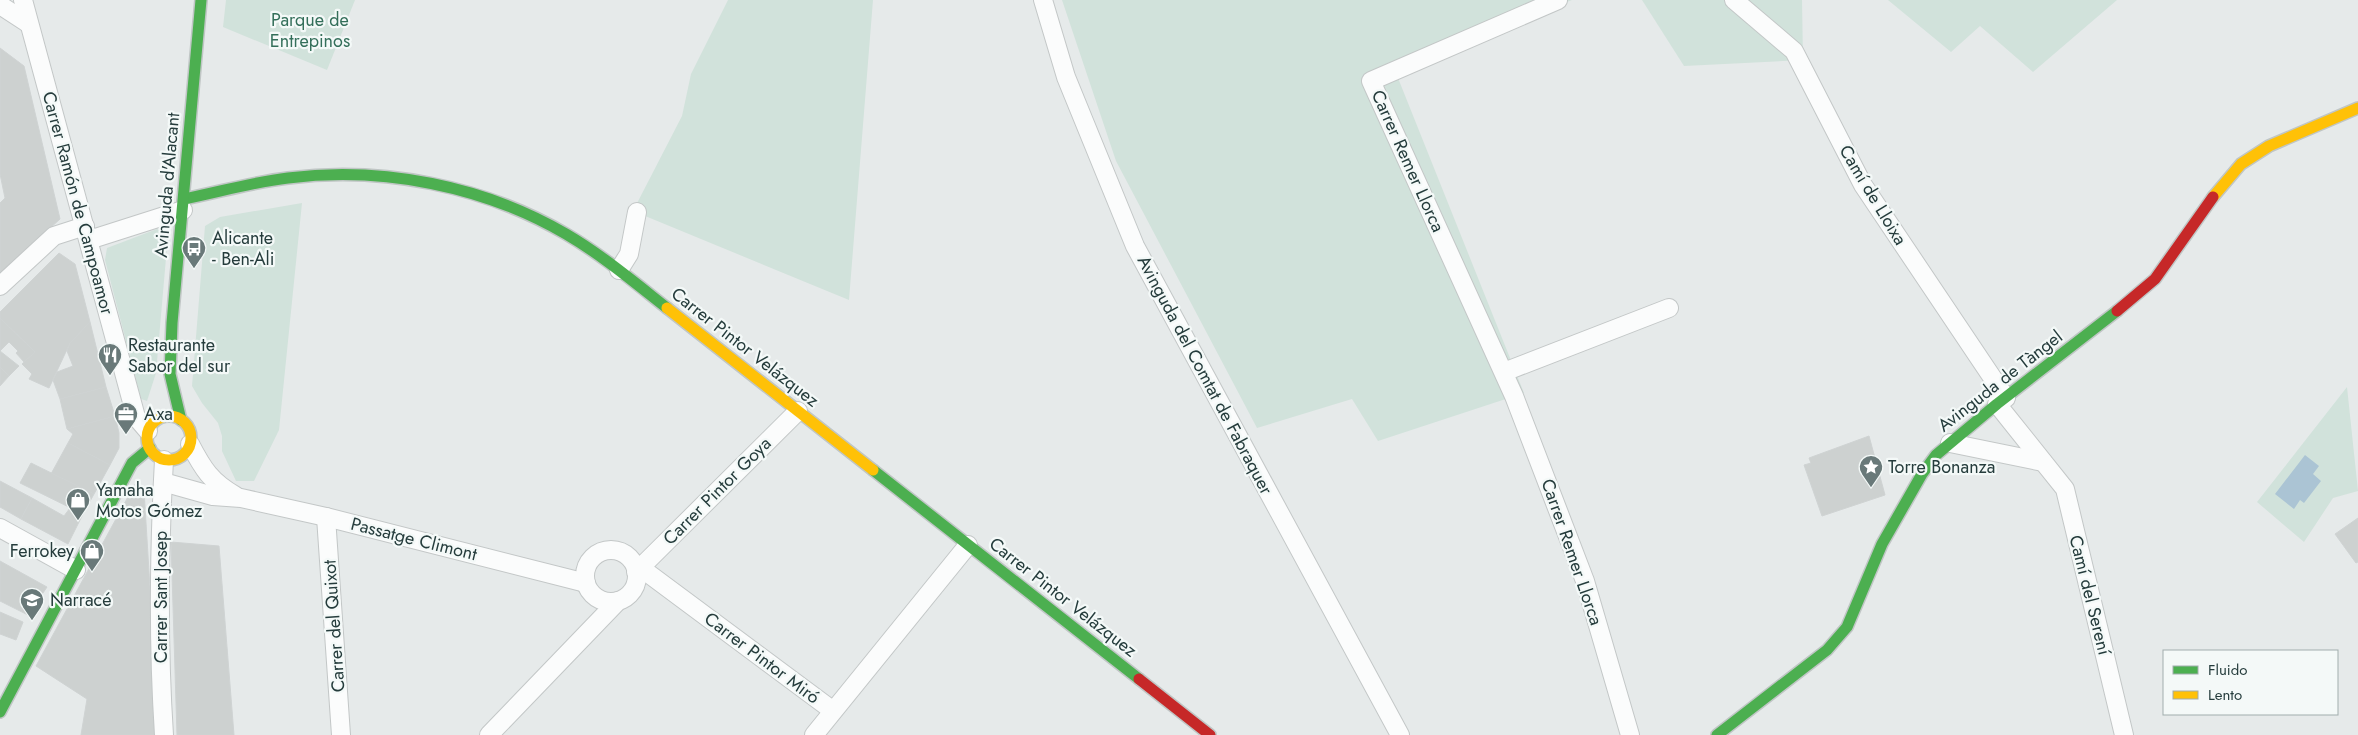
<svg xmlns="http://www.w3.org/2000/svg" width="2358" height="735" font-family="Jost,sans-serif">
<rect width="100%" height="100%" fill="#e6eaea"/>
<!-- green -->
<g fill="#d1e2db">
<polygon points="226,0 355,0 327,70 223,27"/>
<polygon points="728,0 873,0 849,300 633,211 682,116 691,74"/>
<polygon points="1062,0 1572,0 1485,34 1398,78 1524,393 1378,441 1352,399 1257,428 1116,161"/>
<polygon points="1642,0 1802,0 1803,60 1684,66"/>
<polygon points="1888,0 2117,0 2033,72 1980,26 1951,52"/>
<polygon points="302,203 279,430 254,481 236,481 222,451 222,436 218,423 202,403 192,386 205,226 220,217"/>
<polygon points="157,229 168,235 156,373 147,401 141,399 105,260 107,248"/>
<polygon points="2347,387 2358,491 2333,498 2304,542 2257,502"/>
</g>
<!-- water -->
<polygon fill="#abc4d4" points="2305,455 2319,466 2313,474 2321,481 2304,503 2300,500 2294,509 2275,494"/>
<!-- building -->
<g fill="#cdd1d0" stroke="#cfd3d3">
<polygon points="0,48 24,66 60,219 0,274 0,203 5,198 0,174"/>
<polygon points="59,253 75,264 90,322 70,343 49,388 29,379 32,374 22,364 35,352 0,318 0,312"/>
<polygon points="0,318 35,352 24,362 16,353 18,351 9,342 0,351"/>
<polygon points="90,322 106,387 60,399 53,380 57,372 73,366 67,351 70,343"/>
<polygon points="0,351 19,366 9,376 0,367"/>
<polygon points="0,367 9,376 0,386"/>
<polygon points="106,387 115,416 67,429 60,399"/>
<polygon points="115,416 119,433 119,448 110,465 68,443 73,434 67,429"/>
<polygon points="1869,436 1885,495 1822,516 1804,465 1811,463 1809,458"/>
<polygon points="68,443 110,465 94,494 51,474"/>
<polygon points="31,463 94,494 83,514 20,483"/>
<polygon points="0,481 32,498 21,519 0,507"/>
<polygon points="135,484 144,490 159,735 81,735 87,699 36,666"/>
<polygon points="32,498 64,516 70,508 83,514 68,544 21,519"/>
<polygon points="2358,518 2358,562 2356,563 2335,534"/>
<polygon points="171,542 219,546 234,735 177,735"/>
<polygon points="0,561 47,587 28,615 0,601"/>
<polygon points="0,612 23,622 16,640 0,634"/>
</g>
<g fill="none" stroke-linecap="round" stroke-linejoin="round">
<!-- street casing -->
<g stroke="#c3c7c7" stroke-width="20">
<g id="street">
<polyline points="23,0 136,417 148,431"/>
<polyline points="1043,0 1066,77 1135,246 1400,735"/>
<polyline points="1558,0 1371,81 1514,396 1585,581 1630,735"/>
<polyline points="1734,0 1794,51 1863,185 2006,398"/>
<polyline points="0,5 29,24"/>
<polyline points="89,240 183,210"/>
<polyline points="619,270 629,254 637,212"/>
<polyline points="0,286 54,236 85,226"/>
<polyline points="1504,372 1669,308"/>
<polyline points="1997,404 2065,489 2124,735"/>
<polyline points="1950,443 2043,462"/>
<path d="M190 444C203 469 211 482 236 496"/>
<polyline points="163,482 213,496 241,498 326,517 586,583"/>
<polyline points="326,517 341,735"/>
<polyline points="0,528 76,570"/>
<circle cx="611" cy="576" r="26"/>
<polyline points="641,568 832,710"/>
<polyline points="636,572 798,411"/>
<path d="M164 735C158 644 159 551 164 460"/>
<polyline points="489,735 618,601"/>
<polyline points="814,735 968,545"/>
</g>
</g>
<!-- fast casing -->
<g stroke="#c0c6c5" stroke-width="14">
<g id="fast">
<path d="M184 199C219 192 253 182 288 178 382 166 484 186 566 234 602 255 634 282 667 308"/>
<polyline points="181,420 170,374 172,323 201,0"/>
<polyline points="873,470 1139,679"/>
<polyline points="0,712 132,463 150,448"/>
<polyline points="1717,735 1827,650 1847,627 1882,544 1922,474 1936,455 1997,404 2117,311"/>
</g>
</g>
<!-- slow casing -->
<g stroke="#c0c6c5" stroke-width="14">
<g id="slow">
<polyline points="2213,197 2241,164 2269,146 2358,108"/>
<polyline points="667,308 873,470"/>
<circle cx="169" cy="438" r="22"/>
</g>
</g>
<!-- jam casing -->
<g stroke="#c0c6c5" stroke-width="14">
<g id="jam">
<polyline points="2117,311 2155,279 2213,197"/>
<polyline points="1139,679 1210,735"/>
</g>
</g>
<!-- street -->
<use href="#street" stroke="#fbfcfc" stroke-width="18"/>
<!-- fast -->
<use href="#fast" stroke="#4caf50" stroke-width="11"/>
<!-- slow -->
<use href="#slow" stroke="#ffc107" stroke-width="11"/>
<!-- jam -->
<use href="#jam" stroke="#c62828" stroke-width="11"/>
</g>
<!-- icons -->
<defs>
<g id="bus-pin" transform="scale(1.25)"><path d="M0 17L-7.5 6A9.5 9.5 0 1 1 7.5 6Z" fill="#697979" stroke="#f4f9f8"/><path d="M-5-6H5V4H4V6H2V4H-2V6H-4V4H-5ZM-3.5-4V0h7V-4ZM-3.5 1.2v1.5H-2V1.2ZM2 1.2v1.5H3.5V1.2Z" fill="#fff"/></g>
<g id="restaurant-pin" transform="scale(1.25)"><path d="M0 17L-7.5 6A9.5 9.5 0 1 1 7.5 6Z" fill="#697979" stroke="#f4f9f8"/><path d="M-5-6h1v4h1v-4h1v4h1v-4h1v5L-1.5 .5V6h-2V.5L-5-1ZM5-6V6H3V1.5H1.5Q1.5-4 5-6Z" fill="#fff"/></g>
<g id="office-pin" transform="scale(1.25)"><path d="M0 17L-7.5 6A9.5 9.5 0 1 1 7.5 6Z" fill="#697979" stroke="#f4f9f8"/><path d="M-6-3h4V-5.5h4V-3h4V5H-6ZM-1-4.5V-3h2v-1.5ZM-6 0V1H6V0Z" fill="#fff"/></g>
<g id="sight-pin" transform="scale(1.25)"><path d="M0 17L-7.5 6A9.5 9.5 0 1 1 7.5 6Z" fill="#697979" stroke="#f4f9f8"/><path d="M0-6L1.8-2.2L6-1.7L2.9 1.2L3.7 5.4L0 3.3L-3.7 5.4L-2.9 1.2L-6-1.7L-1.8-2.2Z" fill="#fff"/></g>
<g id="shop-pin" transform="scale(1.25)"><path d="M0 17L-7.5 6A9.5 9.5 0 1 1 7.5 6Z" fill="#697979" stroke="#f4f9f8"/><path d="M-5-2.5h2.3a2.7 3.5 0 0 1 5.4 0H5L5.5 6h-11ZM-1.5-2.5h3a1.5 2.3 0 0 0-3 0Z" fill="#fff"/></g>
<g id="school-pin" transform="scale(1.25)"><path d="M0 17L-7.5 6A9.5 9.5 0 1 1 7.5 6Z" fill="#697979" stroke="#f4f9f8"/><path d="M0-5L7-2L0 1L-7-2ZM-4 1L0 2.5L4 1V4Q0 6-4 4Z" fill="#fff"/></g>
</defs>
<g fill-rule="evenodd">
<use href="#bus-pin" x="194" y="248"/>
<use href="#restaurant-pin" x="110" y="355"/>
<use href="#office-pin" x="126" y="414"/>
<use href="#sight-pin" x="1871" y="467"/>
<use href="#shop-pin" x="78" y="500"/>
<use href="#shop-pin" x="92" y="551"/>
<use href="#school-pin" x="32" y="600"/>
</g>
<g text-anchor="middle" stroke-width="4.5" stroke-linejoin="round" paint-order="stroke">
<!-- park labels -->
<g font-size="18" fill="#346f5a" stroke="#f4f9f8">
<text x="310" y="26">Parque de<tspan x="310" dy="21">Entrepinos</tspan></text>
</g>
<!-- street labels -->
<g font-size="18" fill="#253c3c" stroke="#f4f9f8">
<text transform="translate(1408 161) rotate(66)" y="6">Carrer Remer Llorca</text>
<text transform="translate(167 185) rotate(-85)" y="6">Avinguda d'Alacant</text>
<text transform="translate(1873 195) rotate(59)" y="6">Camí de Lloixa</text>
<text transform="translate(78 203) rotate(75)" y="6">Carrer Ramón de Campoamor</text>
<text transform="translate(745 347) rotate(38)" y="6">Carrer Pintor Velázquez</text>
<text transform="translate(1205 375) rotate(62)" y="6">Avinguda del Comtat de Fabraquer</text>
<text transform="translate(2000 381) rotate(-38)" y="6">Avinguda de Tàngel</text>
<text transform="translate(717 491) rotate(-45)" y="6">Carrer Pintor Goya</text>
<text transform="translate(414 539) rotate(14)" y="6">Passatge Climont</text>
<text transform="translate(1572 552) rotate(71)" y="6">Carrer Remer Llorca</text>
<text transform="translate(2090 595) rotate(76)" y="6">Camí del Serení</text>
<text transform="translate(161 597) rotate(-90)" y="6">Carrer Sant Josep</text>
<text transform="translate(1063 597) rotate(38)" y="6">Carrer Pintor Velázquez</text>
<text transform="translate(334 626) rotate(-94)" y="6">Carrer del Quixot</text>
<text transform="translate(762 658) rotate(37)" y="6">Carrer Pintor Miró</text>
</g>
<!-- poi labels -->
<g font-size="18" fill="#253c3c" stroke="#f4f9f8" text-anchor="start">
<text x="212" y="244">Alicante<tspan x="212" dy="21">- Ben-Ali</tspan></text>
<text x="128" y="351">Restaurante<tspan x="128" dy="21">Sabor del sur</tspan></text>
<text x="144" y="420">Axa</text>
<text x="1888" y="473">Torre Bonanza</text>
<text x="96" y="496">Yamaha<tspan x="96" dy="21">Motos Gómez</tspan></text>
<text x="74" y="557" text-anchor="end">Ferrokey</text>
<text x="50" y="606">Narracé</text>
</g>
</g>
<!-- legend -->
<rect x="2163" y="650" width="175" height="65" fill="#f4f9f8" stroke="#a1adad"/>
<rect x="2173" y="666" width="25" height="8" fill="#4caf50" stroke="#a1adad"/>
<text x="2208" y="675" font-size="15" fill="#253c3c">Fluido</text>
<rect x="2173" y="691" width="25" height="8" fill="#ffc107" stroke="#a1adad"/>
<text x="2208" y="700" font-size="15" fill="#253c3c">Lento</text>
</svg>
